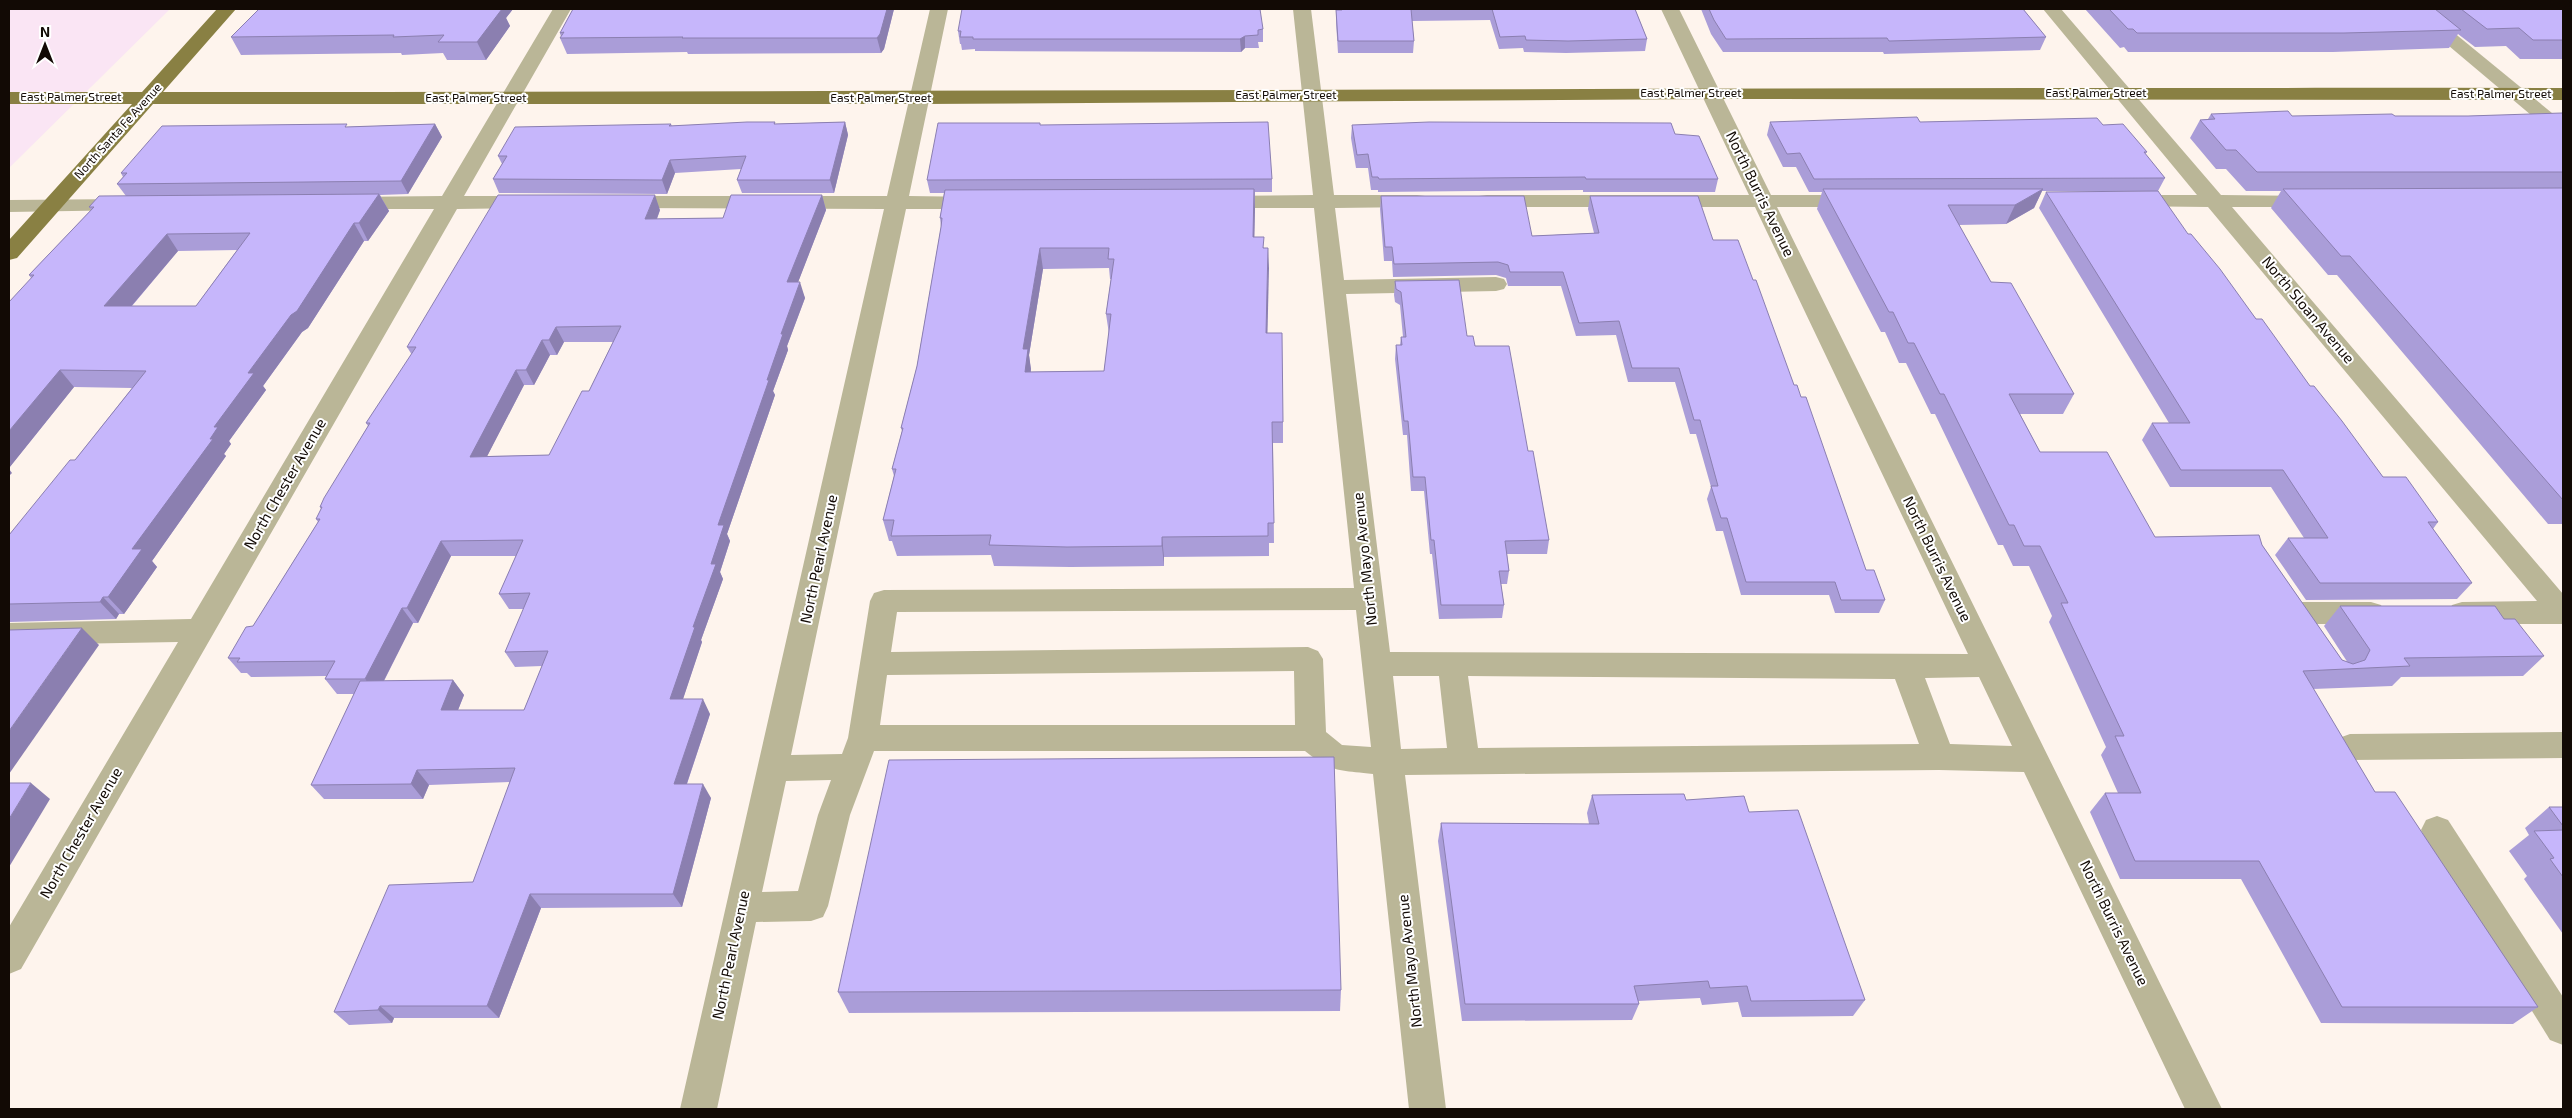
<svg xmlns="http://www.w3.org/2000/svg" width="2572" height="1118" font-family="'Exo 2',sans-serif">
<rect width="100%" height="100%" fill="#fef4ed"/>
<!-- education -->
<polygon fill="#fae5f4" points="9,9 170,9 9,168"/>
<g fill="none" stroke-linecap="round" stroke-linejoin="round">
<!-- minor -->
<g fill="#bab697" fill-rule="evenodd">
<polygon points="553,9 571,9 464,196 532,196 540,197 543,202 540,207 532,208 457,209 21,969 9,974 9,927 178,642 9,645 9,623 191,619 434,209 347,209 339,208 336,203 339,198 347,197 442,196"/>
<path d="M930 9H948L909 196 979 197 987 198 990 203 987 208 979 209H906L791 755 842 754 848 738 870 601 874 593 884 590 1354 588 1314 208H1217L1209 207 1206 202 1209 197 1217 196 1313 195 1293 9H1311L1334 195H1417L1425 196 1428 201 1425 206 1417 207 1335 208 1344 280 1496 277 1504 279 1507 284 1504 289 1496 291 1346 294 1390 652 1968 654 1755 207H1487L1479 206 1476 201 1479 196 1487 195H1749L1661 9H1679L1771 195H1857L1865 196 1868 201 1865 206 1857 207H1777L2222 1109H2185L2024 772 1939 770 1405 775 1446 1109H1409L1373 774C1339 770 1333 773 1305 751H874L850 815 828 906 823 917 811 921 756 922 717 1109H680L884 209 620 208 612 207 609 202 612 197 620 196H887ZM1356 610 1371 747 1342 745 1326 732 1323 659 1318 651 1308 647 891 652 897 612ZM1294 671 1295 725H880L887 675ZM1393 676H1439L1447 748 1401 749ZM1468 676 1895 679 1919 744 1478 748ZM1979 677 2012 746 1950 744 1925 678ZM831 780 818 815 798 891 762 892 786 781Z"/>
<polygon points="2043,9 2061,9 2221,195 2320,196 2323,201 2320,206 2312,207 2232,207 2563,594 2563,624 2462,624 2452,621 2448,613 2452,605 2462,602 2537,601 2208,207 2119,206 2116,201 2119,196 2127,195 2197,195"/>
<polygon points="2405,9 2425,9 2563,122 2563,138 2556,136"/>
<polygon points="127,199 135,200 138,205 135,210 9,212 9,200"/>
<polygon points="2299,602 2371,602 2381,605 2385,613 2381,621 2371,624 2299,624 2289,621 2285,613 2289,605"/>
<polygon points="2563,732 2563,758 2350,760 2339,756 2335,747 2339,738 2350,734"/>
<polygon points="2437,816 2448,820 2563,997 2563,1045 2550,1040 2426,840 2421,830 2426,820"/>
</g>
<!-- major -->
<path fill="#898043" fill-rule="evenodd" d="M217 9H236L163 92C963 92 1763 87 2563 88V100L1711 99 920 104H153L17 258 9 260V240L132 104H9V92H142Z"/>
</g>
<!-- wall -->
<g fill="#aa9dd8" fill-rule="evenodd">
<polygon points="259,9 513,9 506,18 510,26 486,60 447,60 443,53 402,55 401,53 241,55 231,37"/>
<polygon points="573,9 894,9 884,49 881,53 688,54 687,52 567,54 560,38 561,37 560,33"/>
<polygon points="1341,9 1635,9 1647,39 1645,51 1566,53 1524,52 1523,48 1499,49 1490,20 1412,21 1414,41 1413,53 1338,53 1336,22 1336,10 1341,10"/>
<polygon points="1701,9 2023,9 2046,37 2040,50 1884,54 1883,52 1723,52 1711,34"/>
<polygon points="2085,9 2563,9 2563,59 2520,59 2506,46 2475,47 2458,34 2449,48 2333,52 2128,52 2124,47 2120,48"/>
<polygon points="1263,29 1263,42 1258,42 1259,48 1245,48 1241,52 975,51 975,49 962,50 961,44 960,44 958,31"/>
<polygon points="2211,114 2292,116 2468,116 2563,114 2563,524 2548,524 2337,275 2328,275 2271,208 2281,191 2246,191 2226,169 2216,169 2190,138 2200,120 2208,119"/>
<polygon points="775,122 775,124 845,122 848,135 834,193 742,193 737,180 741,169 675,173 667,194 499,193 493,179 502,164 498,156 671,124 672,126"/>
<polygon points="1770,122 2103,125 2147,152 2145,154 2165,178 2158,191 2042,191 2034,208 2006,224 1959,225 1991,282 2074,394 2063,414 2020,414 2040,452 2155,537 2262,545 2342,660 2348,663 2324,626 2340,606 2504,619 2544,656 2523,676 2401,677 2392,686 2313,689 2375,792 2538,1007 2513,1024 2321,1023 2241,879 2120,879 2090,812 2105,793 2118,793 2101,755 2106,747 2049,622 2052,616 2029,566 2013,566 2003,545 1998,545 1935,414 1931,414 1906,363 1899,363 1885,332 1881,332 1817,209 1822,192 1809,192 1796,167 1783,167 1767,135"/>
<path d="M435 124 442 137 408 194 380 195 389 211 368 241H364L308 328 302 332 263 386 266 390 229 441 231 444 224 454 226 456 152 561 157 567 124 614H119L116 619 9 622V535L75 460 132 388 74 387 9 468 31 278 29 275 91 210 89 207 126 196 117 184 123 177 121 173 348 127ZM237 250 196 306H132L178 251Z"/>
<path d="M1040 125 1272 179V192H1255L1254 237 1264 248H1268L1267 333 1283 422V443H1273L1274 543H1269V556L1164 557V566L1071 567 994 566 991 555 897 556 892 541H889L883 520 894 476 892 469 902 431 901 428 917 366 941 227 940 218 944 193H930L927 180ZM1109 268 1110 279H1111L1106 314 1109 334 1104 371 1031 372 1029 355 1043 269Z"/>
<polygon points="1352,125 1675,134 1718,179 1715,192 1583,192 1583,190 1378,192 1378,190 1371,190 1368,168 1356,168 1351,138"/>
<polygon points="2046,192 2188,234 2383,477 2438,522 2433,529 2472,583 2457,599 2306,600 2275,555 2288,538 2304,538 2271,487 2170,487 2142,440 2152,423 2169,423 2039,208"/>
<path d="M822 195 826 210 798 282 805 298 787 346 788 350 773 391 775 395 727 534 730 541 720 572 723 579 701 640 702 642 683 699 710 714 687 784 711 798 682 907 541 908 499 1018H394L392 1023 349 1025 334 1012 473 882 510 782 429 785 423 799H324L311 785 354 694H337L325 679 326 676 251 677 247 673H241L228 658 253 626 318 522 316 519 321 509 320 507 368 426 366 423 412 355 407 347 660 210 657 219 723 218ZM564 342H613L589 391 549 455 487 456 524 385H534L550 355H557ZM451 556H516L499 594 509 609H524L505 652 515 667 542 666 524 710H458L464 695 453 680 384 681 413 623H418Z"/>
<polygon points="1381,196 1532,236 1594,233 1588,209 1590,196 1713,240 1753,280 1866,570 1885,600 1879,613 1835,613 1829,595 1741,595 1723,531 1716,531 1707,499 1711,487 1696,434 1690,434 1675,382 1628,382 1616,335 1576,336 1561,286 1508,286 1506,278 1496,275 1393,277 1392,261 1384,261 1380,209"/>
<polygon points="1395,281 1467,336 1475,346 1528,451 1549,540 1547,554 1507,554 1509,571 1507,584 1501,584 1504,605 1502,618 1439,619 1432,554 1430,554 1424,491 1411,491 1407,435 1403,435 1395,359 1396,345 1400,345 1401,337 1403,337 1400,305 1395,302 1394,295"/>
<polygon points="1592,795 1686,800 1749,812 1865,1000 1853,1016 1742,1017 1738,1002 1702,1005 1700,998 1638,1001 1639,1004 1632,1020 1462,1021 1438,841 1441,823 1589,824 1587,813"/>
<polygon points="2549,807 2563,807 2563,934 2524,879 2527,876 2509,851 2529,835 2525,828"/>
<polygon points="1341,990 1340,1011 849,1013 838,992"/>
</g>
<!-- shaded-wall -->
<g fill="#8b7fb0">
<polygon points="493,9 513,9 506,18 510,26 486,60 477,42"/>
<polygon points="887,9 894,9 884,49 881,53 877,38"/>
<polygon points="1245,36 1245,48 1241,52 1240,39"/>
<polygon points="845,122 848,135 834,193 830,180"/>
<polygon points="435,124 442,137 408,194 401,181"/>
<polygon points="670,160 675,173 667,194 662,180"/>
<polygon points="1254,189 1255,209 1254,258 1253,237"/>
<polygon points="2043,189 2034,208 2006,224 2015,205"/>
<polygon points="379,194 389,211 368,241 359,223"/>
<polygon points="655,195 660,210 651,234 645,219"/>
<polygon points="822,195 826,210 792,298 787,282"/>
<polygon points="354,223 364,241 308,328 302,332 263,386 266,390 229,441 231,444 224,454 226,456 152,561 157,567 124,614 108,597 132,549 210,439 214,427 248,373"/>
<polygon points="167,234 178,251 117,323 104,306"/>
<polygon points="1040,248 1043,269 1029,355 1031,369 1028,392 1025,372 1023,349"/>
<polygon points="1268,248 1269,268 1267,353 1266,333"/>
<polygon points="800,282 805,298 787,346 788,350 773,391 775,395 727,534 730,541 720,572 723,579 701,640 702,642 678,714 670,699 693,627 711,564 718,525 767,380 781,334"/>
<polygon points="556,327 564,342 557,355 549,340"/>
<polygon points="542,340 550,355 534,385 526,370"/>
<polygon points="60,370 74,387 9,468 9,431"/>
<polygon points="516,370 524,385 479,472 470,457"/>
<polygon points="9,469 12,473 9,476"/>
<polygon points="1162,537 1164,557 1164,566 1162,546"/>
<polygon points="441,541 451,556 418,623 407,608"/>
<polygon points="103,597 119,614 116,619 100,602"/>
<polygon points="402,608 413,623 377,694 365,679"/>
<polygon points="82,628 99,645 9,774 9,731"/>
<polygon points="453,680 464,695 452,725 441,710"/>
<polygon points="703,699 710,714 682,798 674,784"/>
<polygon points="417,770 429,785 423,799 411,784"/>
<polygon points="31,783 50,799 9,867 9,819"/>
<polygon points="703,784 711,798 682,907 673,894"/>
<polygon points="530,894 541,908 499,1018 487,1006"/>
<polygon points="380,1006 394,1018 392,1023 378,1010"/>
</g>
<!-- building -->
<g fill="#c6b6fb" stroke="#8b7fb0" fill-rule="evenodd">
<polygon points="259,9 502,9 477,42 438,42 444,35 393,37 394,35 231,37"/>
<polygon points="573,9 887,9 880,34 877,38 682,38 683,37 560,38 564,32 560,33"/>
<polygon points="962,9 1260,9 1263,29 1258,30 1258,35 1245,36 1240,39 973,39 973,37 960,37 961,31 958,31"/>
<polygon points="1342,9 1454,9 1411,9 1414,41 1338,41 1336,10 1342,10"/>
<polygon points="1492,9 1635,9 1647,39 1568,41 1526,40 1525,36 1500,37"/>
<polygon points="1709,9 2023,9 2046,37 1889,41 1887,38 1726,39 1714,20"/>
<polygon points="2109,9 2435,9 2461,30 2344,33 2137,33 2133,29 2128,29"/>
<polygon points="2461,9 2563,9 2563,40 2533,40 2519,28 2487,29"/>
<polygon points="2288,111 2292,116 2392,114 2395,116 2468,116 2562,113 2563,114 2563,172 2257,172 2236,150 2226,150 2200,120 2215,119 2211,114"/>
<polygon points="1917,117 1920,122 2097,118 2103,125 2123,124 2147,152 2144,152 2165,178 1814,179 1800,153 1787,154 1770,122"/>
<polygon points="747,122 775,122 774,124 845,122 830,180 737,180 746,156 670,160 662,180 493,179 507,156 498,156 515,127 671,124 669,126"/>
<polygon points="1268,122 1272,179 927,180 938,123 1040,123 1040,125"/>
<polygon points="1429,122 1671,123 1675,134 1699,136 1718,179 1586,179 1585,177 1379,179 1378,177 1372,177 1368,154 1357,155 1352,125"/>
<polygon points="347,124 345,127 435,124 401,181 117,184 127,173 121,173 162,126"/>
<polygon points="2563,188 2563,500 2350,256 2341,256 2283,189"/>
<path d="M1254 189 1253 237H1264L1263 248H1268L1266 333H1282L1283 422H1272L1274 523H1268V536L1162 537V546L1067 547 989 545 991 535 891 536 894 520H883L896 469H892L903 428H901L917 366 941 227 942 218H940L945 190ZM1040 248H1109L1108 259H1114L1106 314H1111L1104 371 1025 372 1028 349H1023Z"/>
<polygon points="1823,189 2043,189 2015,205 1948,205 1991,282 2011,283 2074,394 2009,394 2040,452 2107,452 2155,537 2259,535 2262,545 2342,660 2353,664 2365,660 2370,650 2340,606 2495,606 2504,619 2515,619 2544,656 2404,658 2410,666 2303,671 2375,792 2395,792 2538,1007 2342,1007 2259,861 2135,861 2105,793 2141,793 2115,736 2124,736 2061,603 2068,603 2040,546 2024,546 2014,525 2009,525 1944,394 1940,394 1914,343 1908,343 1893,312 1889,312"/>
<polygon points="2158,191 2188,234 2191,234 2220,269 2256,319 2262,319 2310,386 2314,386 2342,421 2383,477 2406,477 2438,522 2428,522 2472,583 2320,583 2288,538 2328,538 2283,470 2181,470 2152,423 2190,423 2046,192"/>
<path d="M379 194 359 223H354L297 311 291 315 248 373H254L214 427H218L210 439H213L132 549H142L108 597H103L100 602 9 604V535L70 460H75L146 371 60 370 9 431V302L34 275H29L94 207H89L99 196ZM250 233 196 306H104L167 234Z"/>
<path d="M498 195H655L645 219 723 218 731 195H822L787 282H800L781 334H783L767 380H769L718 525H724L711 564H716L693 627H695L670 699H703L674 784H703L673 894H530L487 1006H380L378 1010 334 1012 389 885 473 882 515 768 417 770 411 784 311 785 360 681 453 680 441 710H524L548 651 505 652 530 593 499 594 523 540 441 541 407 608H402L365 679H325L335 661 237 662 240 658H228L246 627 253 626 320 519H316L322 507H320L324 498 370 423H366L416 347H407ZM621 326 589 391H582L549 455 470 457 516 370H526L542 340H549L556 327Z"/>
<polygon points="1381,196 1524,196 1532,236 1599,233 1590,196 1698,196 1713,240 1738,240 1753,280 1756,280 1794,385 1797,385 1801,397 1806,397 1866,570 1874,570 1885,600 1841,600 1835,582 1746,582 1727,518 1721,518 1711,486 1718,486 1700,420 1694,420 1679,368 1632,368 1619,321 1579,323 1563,272 1510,272 1508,265 1498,262 1394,264 1392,247 1385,247"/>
<polygon points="1459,280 1467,336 1473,336 1475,346 1509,346 1528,451 1533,451 1549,540 1505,541 1509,571 1499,571 1504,605 1441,605 1434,540 1431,540 1425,477 1413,477 1408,421 1404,421 1396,345 1402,345 1401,337 1406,337 1401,292 1396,289 1395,281"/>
<polygon points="82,628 9,731 9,630"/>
<polygon points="1334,757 1341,990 838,992 889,760"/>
<polygon points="9,783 31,783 9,819"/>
<polygon points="1684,794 1686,800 1744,796 1749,812 1798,810 1865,1000 1751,1001 1747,986 1710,988 1708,981 1634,986 1639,1004 1465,1004 1441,823 1599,824 1592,795"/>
<polygon points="2549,807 2563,807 2563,826"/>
<polygon points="2563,830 2563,877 2550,859 2554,858 2534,831"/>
</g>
<g text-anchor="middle" stroke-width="4" stroke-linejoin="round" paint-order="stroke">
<!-- far-street labels -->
<g font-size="12" fill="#120a05" stroke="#fff">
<text x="1691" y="97">East Palmer Street</text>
<text x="2096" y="97">East Palmer Street</text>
<text x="2501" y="98">East Palmer Street</text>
<text x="1286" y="99">East Palmer Street</text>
<text x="71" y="101">East Palmer Street</text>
<text x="476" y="102">East Palmer Street</text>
<text x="881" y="102">East Palmer Street</text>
<text transform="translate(118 131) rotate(-48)" y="4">North Santa Fe Avenue</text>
</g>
<!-- street labels -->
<g font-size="15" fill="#120a05" stroke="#fff">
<text transform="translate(1760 194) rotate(64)" y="5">North Burris Avenue</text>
<text transform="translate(2308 310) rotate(50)" y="5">North Sloan Avenue</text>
<text transform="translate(285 484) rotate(-60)" y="5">North Chester Avenue</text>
<text transform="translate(819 559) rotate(-78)" y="5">North Pearl Avenue</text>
<text transform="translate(1365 559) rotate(-96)" y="5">North Mayo Avenue</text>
<text transform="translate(1937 559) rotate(64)" y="5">North Burris Avenue</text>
<text transform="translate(81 833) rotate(-60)" y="5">North Chester Avenue</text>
<text transform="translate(2114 923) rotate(64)" y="5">North Burris Avenue</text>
<text transform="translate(731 955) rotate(-78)" y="5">North Pearl Avenue</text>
<text transform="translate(1410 961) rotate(-96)" y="5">North Mayo Avenue</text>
</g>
</g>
<!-- border -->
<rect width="2572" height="1118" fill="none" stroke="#120a05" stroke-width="20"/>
<!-- north arrow -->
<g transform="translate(45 45)" stroke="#ffffff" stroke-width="4" paint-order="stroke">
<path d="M0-4L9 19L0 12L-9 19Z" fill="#120a05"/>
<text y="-8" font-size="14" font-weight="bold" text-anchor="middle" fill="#120a05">N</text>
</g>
</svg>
